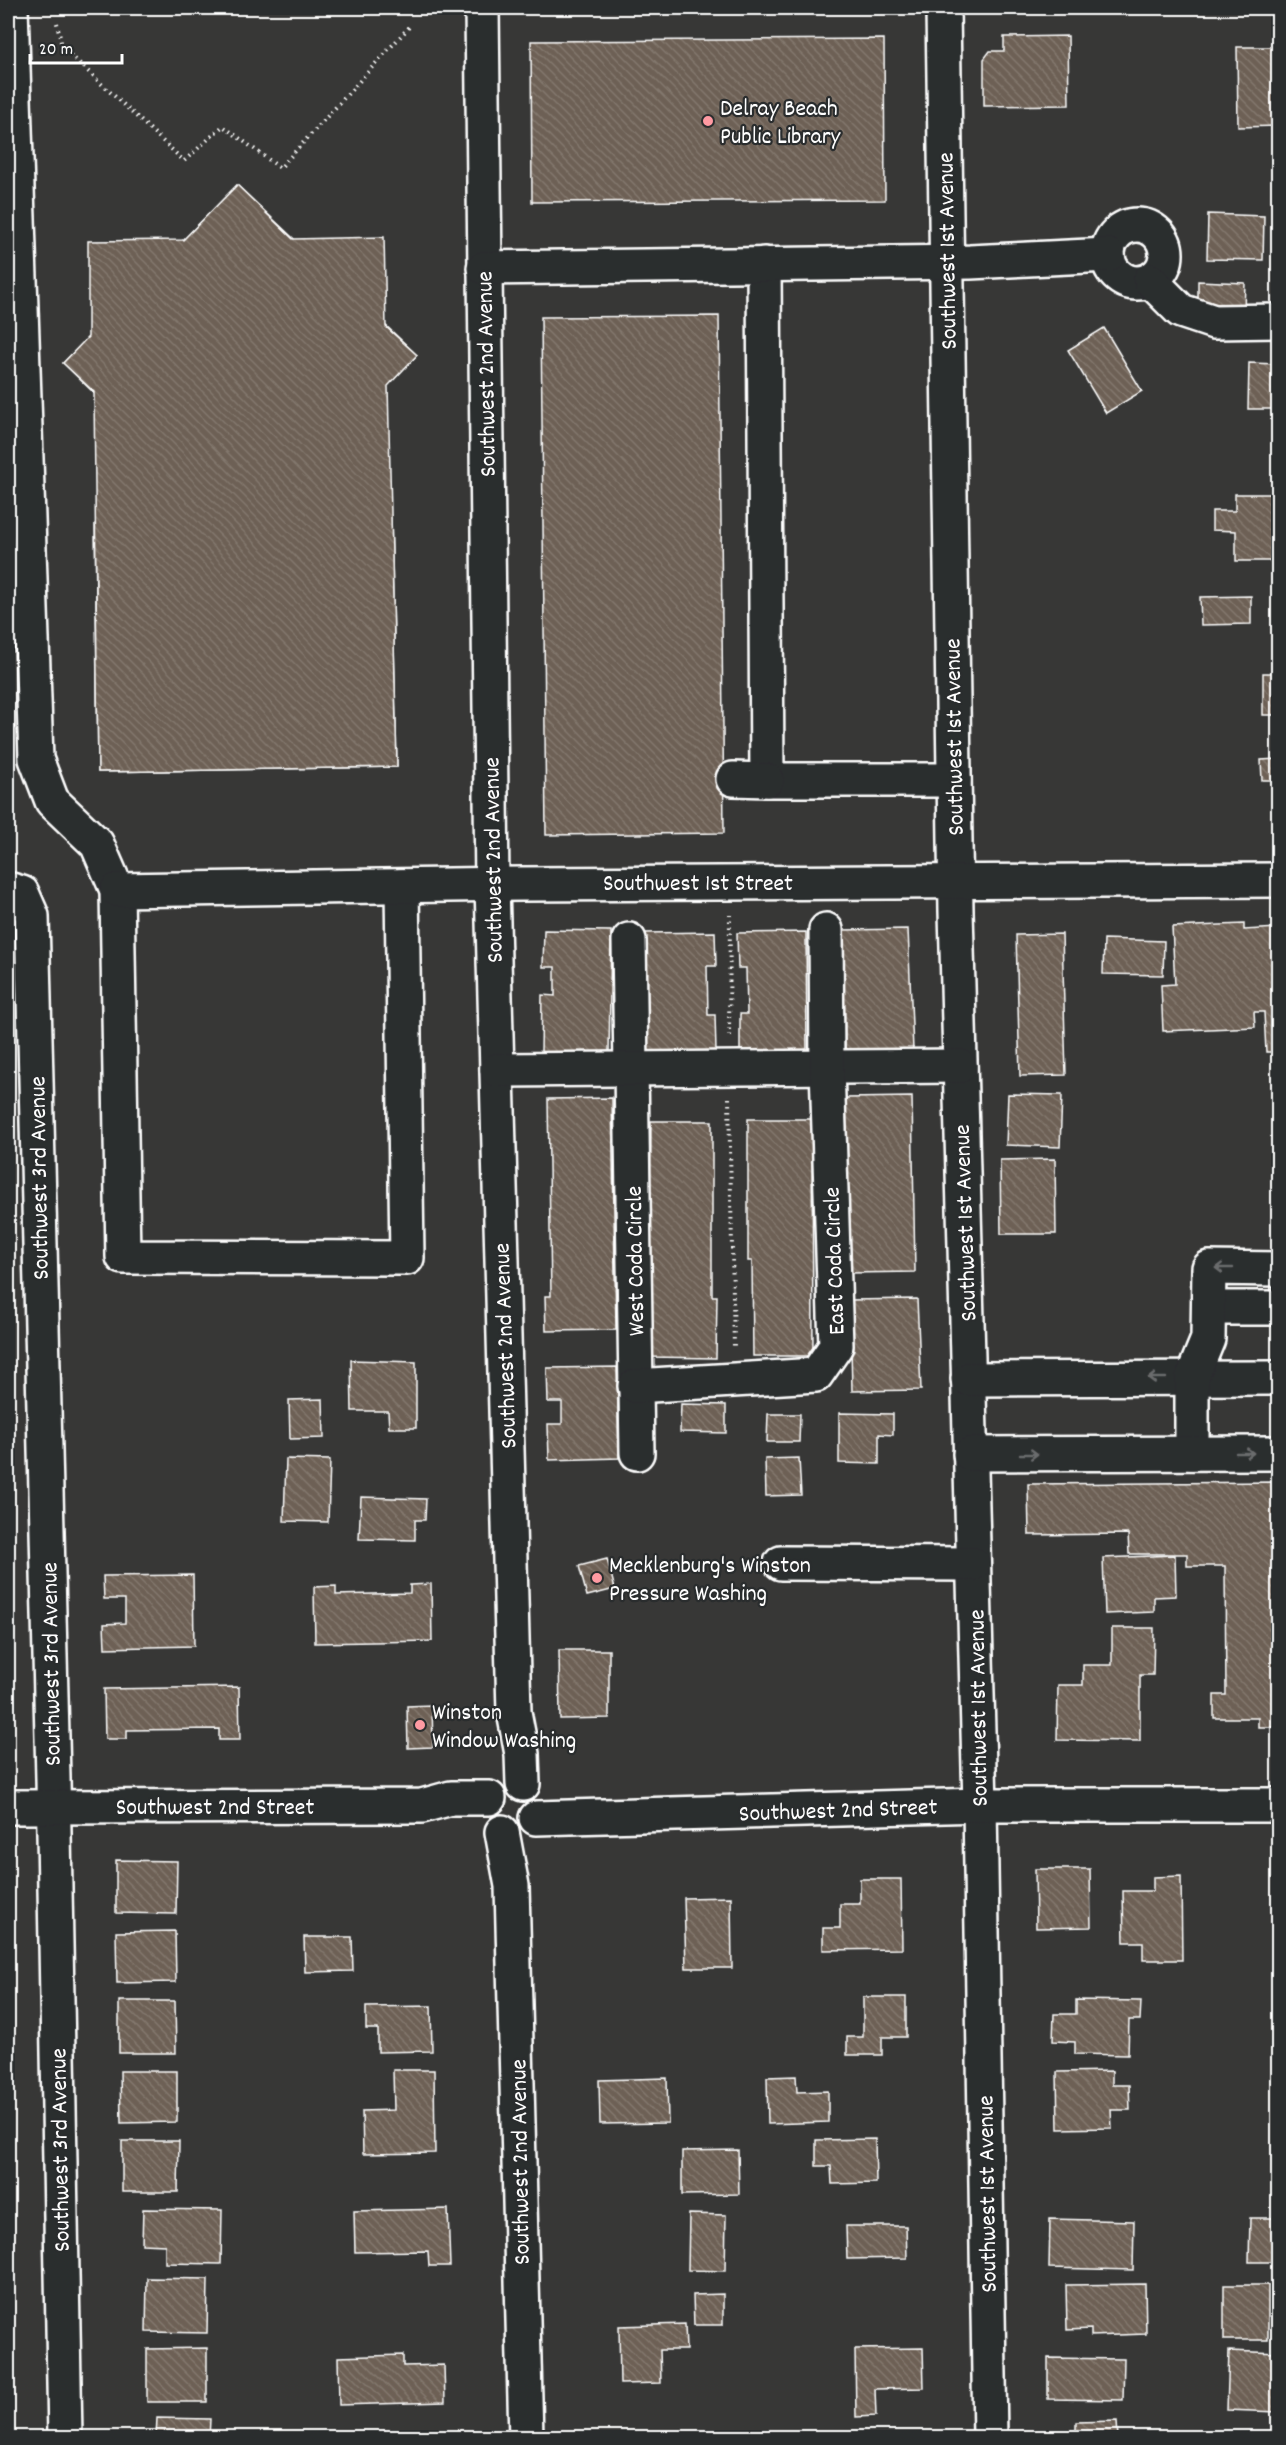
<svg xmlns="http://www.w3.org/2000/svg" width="1286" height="2445" font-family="Dekko,sans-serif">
<defs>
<pattern id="building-back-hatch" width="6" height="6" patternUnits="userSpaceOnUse" patternTransform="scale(1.5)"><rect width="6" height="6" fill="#6d6054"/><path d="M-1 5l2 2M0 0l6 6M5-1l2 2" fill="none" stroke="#83786e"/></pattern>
</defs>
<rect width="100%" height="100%" fill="#373736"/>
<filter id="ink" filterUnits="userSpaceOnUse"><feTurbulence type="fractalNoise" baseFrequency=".0167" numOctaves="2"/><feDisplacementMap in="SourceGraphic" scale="12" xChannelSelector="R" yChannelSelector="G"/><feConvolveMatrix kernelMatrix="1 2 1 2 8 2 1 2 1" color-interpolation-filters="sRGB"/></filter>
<g filter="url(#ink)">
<!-- building -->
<g fill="url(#building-back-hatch)" stroke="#fff" stroke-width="1.5">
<polygon points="1068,36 1069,105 984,106 984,59 990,51 1004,51 1004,37"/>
<polygon points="884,39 885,200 532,202 531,41"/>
<polygon points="1237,47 1278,47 1278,126 1238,127"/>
<polygon points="237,185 417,355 272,506 273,519 391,516 397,767 98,772 95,524 213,521 213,508 63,363"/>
<polygon points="237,185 293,239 384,237 386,327 417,355 388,386 397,767 98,772 94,392 63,363 88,337 88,241 183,240"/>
<polygon points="1208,214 1264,216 1263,260 1207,259"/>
<polygon points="1198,281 1245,283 1244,311 1198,310"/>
<polygon points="719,316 724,833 546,835 541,317"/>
<polygon points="1104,328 1142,391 1106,413 1068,350"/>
<polygon points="1249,363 1278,364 1278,409 1248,409"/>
<polygon points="1235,494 1278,494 1278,561 1236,561 1236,531 1212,530 1212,511 1235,511"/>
<polygon points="1251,596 1251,624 1201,625 1200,597"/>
<rect x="1263" y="673" width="15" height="42"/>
<polygon points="1278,759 1278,780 1262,780 1261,760"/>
<polygon points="1244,924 1244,930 1278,928 1278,1029 1275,1029 1276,1052 1266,1052 1264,1012 1254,1012 1255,1027 1163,1031 1161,985 1175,984 1172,927"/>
<polygon points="908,929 913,1050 845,1051 843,930"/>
<polygon points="544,930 611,931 609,1053 541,1052 542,995 555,996 555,967 543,967"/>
<polygon points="715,932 716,966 707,966 708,1015 715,1015 716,1051 647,1052 645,933"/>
<polygon points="806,932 807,1051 740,1052 740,1014 747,1014 746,968 738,968 737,933"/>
<polygon points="1062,934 1066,1075 1020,1076 1016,935"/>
<polygon points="1104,939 1164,941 1163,975 1103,974"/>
<polygon points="1008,1094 1062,1095 1060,1147 1006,1145"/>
<polygon points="912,1097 915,1272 849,1273 846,1098"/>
<polygon points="612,1098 616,1330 546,1331 545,1296 551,1296 548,1099"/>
<polygon points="748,1119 812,1119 813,1356 753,1356 752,1261 748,1261"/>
<polygon points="651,1121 712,1121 712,1296 717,1296 716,1358 649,1357"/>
<polygon points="1055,1159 1056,1234 1001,1234 1000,1160"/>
<polygon points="917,1299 921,1390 852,1391 850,1300"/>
<polygon points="351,1360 416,1362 416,1428 389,1428 388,1411 352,1411"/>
<polygon points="617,1367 619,1458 549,1460 548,1424 562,1424 562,1402 548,1402 547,1368"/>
<polygon points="323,1399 324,1438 290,1439 289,1400"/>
<polygon points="681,1404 726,1405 726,1433 680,1432"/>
<polygon points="839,1413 893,1414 893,1435 879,1434 879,1464 839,1463"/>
<polygon points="768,1414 800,1414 799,1442 767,1442"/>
<polygon points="799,1458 801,1495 766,1496 765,1459"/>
<polygon points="286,1459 330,1460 328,1522 284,1521"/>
<polygon points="1278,1482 1278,1605 1274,1605 1274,1663 1278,1663 1278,1727 1258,1727 1258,1718 1214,1718 1214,1695 1226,1695 1225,1566 1187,1566 1187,1554 1129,1554 1128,1534 1029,1535 1028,1484"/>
<polygon points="361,1497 426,1499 425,1520 415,1520 415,1540 359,1539"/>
<polygon points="1175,1555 1176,1596 1154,1597 1154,1612 1105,1614 1103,1558"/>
<polygon points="607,1559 615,1589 587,1596 579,1566"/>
<polygon points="193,1575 194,1646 105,1648 104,1624 125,1623 125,1599 104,1599 103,1576"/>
<polygon points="431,1584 432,1641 315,1643 314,1587 336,1586 336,1595 410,1593 410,1585"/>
<polygon points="1112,1628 1154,1628 1153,1675 1140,1675 1140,1741 1057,1740 1058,1685 1083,1685 1083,1665 1112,1665"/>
<polygon points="559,1650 609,1650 609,1718 560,1719"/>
<polygon points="239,1687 240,1740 219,1740 219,1729 127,1730 127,1739 105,1739 104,1689"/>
<polygon points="432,1705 433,1747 408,1748 407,1706"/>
<polygon points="116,1860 177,1861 176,1914 116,1913"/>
<polygon points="1035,1869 1090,1869 1091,1927 1036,1928"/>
<polygon points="1181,1876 1182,1960 1143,1960 1143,1942 1124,1942 1123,1891 1153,1891 1153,1877"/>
<polygon points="860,1879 901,1879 902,1949 823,1950 823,1928 840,1928 840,1904 860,1904"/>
<polygon points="731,1897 732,1968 686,1968 684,1898"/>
<polygon points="175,1931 176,1982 117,1983 116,1932"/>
<polygon points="304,1937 352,1937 353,1971 305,1972"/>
<polygon points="863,1997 906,1997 906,2037 882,2037 882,2055 847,2055 847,2037 863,2037"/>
<polygon points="1076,2000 1141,2001 1140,2020 1129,2020 1128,2055 1075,2054 1075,2042 1053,2041 1054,2014 1076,2014"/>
<polygon points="119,2001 175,2001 176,2053 119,2053"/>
<polygon points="431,2006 432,2051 378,2052 378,2029 366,2029 366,2007"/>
<polygon points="393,2070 434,2070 435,2153 363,2154 362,2111 394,2110"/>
<polygon points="120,2071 177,2071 177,2122 121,2123"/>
<polygon points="1112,2071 1112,2085 1129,2085 1130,2110 1111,2110 1112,2128 1058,2129 1057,2072"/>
<polygon points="796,2076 797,2092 828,2091 828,2122 768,2124 767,2077"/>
<polygon points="667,2078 668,2123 600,2124 599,2080"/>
<polygon points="875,2139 876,2183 832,2184 831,2166 816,2166 816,2140"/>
<polygon points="122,2141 179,2141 178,2192 122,2192"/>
<polygon points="738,2150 739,2194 682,2195 682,2151"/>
<polygon points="143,2209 222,2210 221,2264 165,2263 165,2245 142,2244"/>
<polygon points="448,2209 450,2266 429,2266 428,2251 355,2252 354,2211"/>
<polygon points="689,2214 726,2215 725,2271 688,2270"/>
<polygon points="1250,2218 1278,2218 1278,2262 1249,2262"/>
<polygon points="1050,2219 1134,2221 1133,2270 1049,2268"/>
<polygon points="846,2226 906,2226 907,2258 847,2259"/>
<polygon points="147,2278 208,2279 207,2333 146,2332"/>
<polygon points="1145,2284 1146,2334 1091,2336 1091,2329 1067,2330 1066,2285"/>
<rect x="1224" y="2285" width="44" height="55"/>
<polygon points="723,2294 723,2325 694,2325 693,2295"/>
<polygon points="685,2324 686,2350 660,2350 661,2383 620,2384 619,2326"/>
<polygon points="207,2348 207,2402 147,2402 147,2349"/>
<polygon points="923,2348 924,2388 875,2389 876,2416 856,2417 855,2349"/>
<polygon points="1229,2351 1278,2353 1278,2412 1227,2410"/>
<polygon points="403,2355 403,2366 444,2365 445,2402 339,2405 338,2357"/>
<polygon points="1048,2358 1124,2359 1123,2400 1048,2399"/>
<polygon points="157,2418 210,2419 209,2438 146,2438 156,2437"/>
<polygon points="1117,2421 1118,2438 1055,2438 1055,2436 1076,2435 1076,2422"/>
</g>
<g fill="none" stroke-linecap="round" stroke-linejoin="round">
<!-- minor casing -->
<g stroke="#fff" stroke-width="38">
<g id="minor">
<polyline points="11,8 36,759 52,801 97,844 117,890 123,1257 407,1258 402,886"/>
<polyline points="482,8 492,884 514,1712 522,1754 523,1784"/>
<polyline points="943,8 956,911 980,1805 990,2438"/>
<circle cx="1137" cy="254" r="29"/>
<polyline points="764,264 767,780 954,780"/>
<polyline points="484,268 970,262 1108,255"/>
<polyline points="1150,280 1181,311 1214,322 1278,321"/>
<polyline points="733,779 767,780"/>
<polyline points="8,889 22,893 32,916 53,1778 65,2438"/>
<polyline points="117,890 522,884 1278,880"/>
<polyline points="629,940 637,1453"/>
<polyline points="497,1070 960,1066"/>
<polyline points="1210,1308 1278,1308"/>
<polyline points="968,1379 1278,1378"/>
<polyline points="635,1386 816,1375 836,1346 827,1067 826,930"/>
<polyline points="1192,1453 1192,1378 1208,1339 1209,1268 1278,1269"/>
<polyline points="970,1454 1278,1453"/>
<polyline points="781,1563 973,1564"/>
<polyline points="8,1807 422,1806 451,1798 489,1798"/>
<polyline points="536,1818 980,1805 1278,1805"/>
<polyline points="502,1832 512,1886 526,2438"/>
</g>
</g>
<!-- path -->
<g stroke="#fff" stroke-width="4" stroke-dasharray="1.5 4.5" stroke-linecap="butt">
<polyline points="57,23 62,47 184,161 223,126 280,168 410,26"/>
<polyline points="729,1036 730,915"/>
<polyline points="729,1098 734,1348"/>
</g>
<!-- minor -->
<use href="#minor" stroke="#2a2d2e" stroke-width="33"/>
</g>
<!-- one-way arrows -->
<defs><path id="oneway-shaft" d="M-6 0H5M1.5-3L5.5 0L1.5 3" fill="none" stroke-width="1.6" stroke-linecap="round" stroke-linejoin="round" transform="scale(1.5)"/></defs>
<g stroke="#6a6c6d">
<use href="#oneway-shaft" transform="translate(1224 1268) rotate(-180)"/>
<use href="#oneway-shaft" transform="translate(1157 1378) rotate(180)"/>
<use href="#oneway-shaft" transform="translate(1245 1453)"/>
<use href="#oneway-shaft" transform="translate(1029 1454)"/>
</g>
</g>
<!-- markers -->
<g fill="#ff9aa2" stroke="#2a2d2e" stroke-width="2">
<circle cx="708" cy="121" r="6"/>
<circle cx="597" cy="1578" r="6"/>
<circle cx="420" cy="1725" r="6"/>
</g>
<g text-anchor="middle" stroke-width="4.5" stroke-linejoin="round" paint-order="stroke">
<!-- poi labels -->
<g font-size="24" fill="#fff" stroke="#2a2d2e" text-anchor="start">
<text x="720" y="115">Delray Beach<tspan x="720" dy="28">Public Library</tspan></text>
<text x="609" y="1572">Mecklenburg's Winston<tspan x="609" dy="28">Pressure Washing</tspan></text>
<text x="432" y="1719">Winston<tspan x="432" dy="28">Window Washing</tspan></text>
</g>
<!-- street labels -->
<g font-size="24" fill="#fff" stroke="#2a2d2e">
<text transform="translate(946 251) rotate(-91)" y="8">Southwest 1st Avenue</text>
<text transform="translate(485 374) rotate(-91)" y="8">Southwest 2nd Avenue</text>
<text transform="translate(953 737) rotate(-91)" y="8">Southwest 1st Avenue</text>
<text transform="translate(492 860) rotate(-91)" y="8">Southwest 2nd Avenue</text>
<text x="698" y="890">Southwest 1st Street</text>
<text transform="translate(38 1178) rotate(-91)" y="8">Southwest 3rd Avenue</text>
<text transform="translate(964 1223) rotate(-92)" y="8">Southwest 1st Avenue</text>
<text transform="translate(634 1261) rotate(-91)" y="8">West Coda Circle</text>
<text transform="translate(833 1261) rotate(-92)" y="8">East Coda Circle</text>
<text transform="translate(504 1346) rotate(-92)" y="8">Southwest 2nd Avenue</text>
<text transform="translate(50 1664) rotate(-91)" y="8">Southwest 3rd Avenue</text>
<text transform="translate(977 1708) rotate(-91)" y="8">Southwest 1st Avenue</text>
<text x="215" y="1814">Southwest 2nd Street</text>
<text transform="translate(838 1809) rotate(-2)" y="8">Southwest 2nd Street</text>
<text transform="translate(59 2150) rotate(-91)" y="8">Southwest 3rd Avenue</text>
<text transform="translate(519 2162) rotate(-91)" y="8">Southwest 2nd Avenue</text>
<text transform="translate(986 2194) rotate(-91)" y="8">Southwest 1st Avenue</text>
</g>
</g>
<!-- margin -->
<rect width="1286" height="2445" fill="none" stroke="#2a2d2e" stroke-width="30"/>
<rect x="15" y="15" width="1256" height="2415" fill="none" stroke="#fff" stroke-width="2" filter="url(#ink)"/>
<!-- scale -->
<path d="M30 54v9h92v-9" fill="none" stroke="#ffffff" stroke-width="3"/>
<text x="39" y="54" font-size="18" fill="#ffffff" stroke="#2a2d2e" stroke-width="4.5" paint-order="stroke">20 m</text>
</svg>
